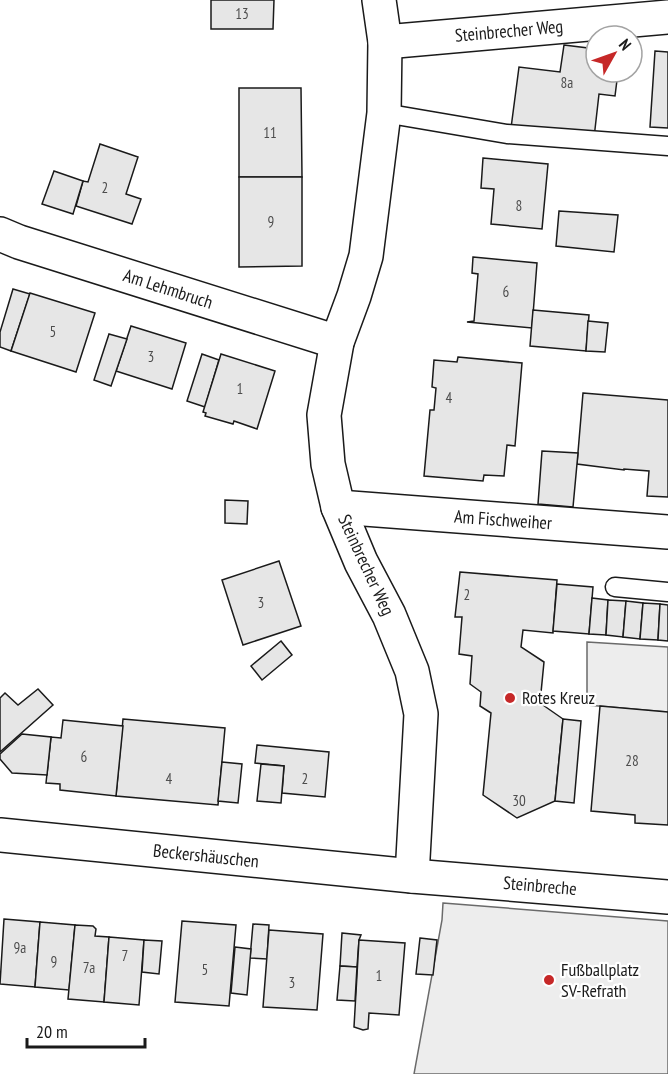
<svg xmlns="http://www.w3.org/2000/svg" width="668" height="1074" font-family="'PT Sans Narrow',sans-serif">
<rect width="100%" height="100%" fill="#fff"/>
<!-- green -->
<g fill="#ededed" stroke="#6a6a6a" stroke-width="1.5">
<polygon points="587,642 668,647 668,712 587,705"/>
<polygon points="443,903 668,921 668,1074 414,1074 442,920"/>
</g>
<!-- building -->
<g fill="#e6e6e6" stroke="#1a1a1a" stroke-width="1.5">
<polygon points="211,0 274,0 273,29 211,29"/>
<polygon points="564,45 596,49 596,72 618,72 615,96 599,94 594,138 511,128 519,67 560,72"/>
<polygon points="655,51 668,52 668,128 650,127"/>
<polygon points="239,88 301,88 302,177 239,177"/>
<polygon points="100,144 138,157 126,194 141,199 132,224 76,206 83,181 88,182"/>
<polygon points="483,158 548,164 542,229 491,224 494,189 481,188"/>
<polygon points="54,171 83,181 73,214 42,204"/>
<polygon points="239,177 302,177 302,266 239,267"/>
<polygon points="559,211 618,215 614,252 556,246"/>
<polygon points="473,257 537,263 532,328 467,322 474,321 478,274 472,273"/>
<polygon points="13,289 30,294 11,351 0,347 0,332"/>
<polygon points="30,293 95,313 76,372 11,351"/>
<polygon points="533,310 589,315 586,351 530,346"/>
<polygon points="588,321 608,323 605,352 586,351"/>
<polygon points="131,326 186,343 172,389 116,371"/>
<polygon points="109,334 127,339 111,386 94,380"/>
<polygon points="202,354 219,360 205,407 187,401"/>
<polygon points="221,354 275,371 257,429 234,421 233,424 205,416 206,413 203,412"/>
<polygon points="458,357 522,363 515,446 507,445 504,476 484,475 483,481 424,476 430,410 434,410 436,388 432,387 434,360 457,362"/>
<polygon points="583,393 668,400 668,497 647,496 649,471 624,469 624,470 577,464"/>
<polygon points="542,451 578,453 573,507 538,504"/>
<polygon points="225,500 248,501 247,524 225,523"/>
<polygon points="279,561 301,626 243,645 222,580"/>
<polygon points="460,572 557,580 553,633 523,630 521,647 544,662 540,703 563,719 555,801 517,818 483,795 491,713 480,706 481,692 470,684 472,656 459,654 462,617 455,617"/>
<polygon points="557,584 593,587 589,634 553,631"/>
<polygon points="592,598 608,600 606,635 589,634"/>
<polygon points="608,600 626,601 623,637 606,635"/>
<polygon points="626,601 643,603 640,639 623,637"/>
<polygon points="643,603 660,604 658,640 640,639"/>
<polygon points="660,604 668,605 668,641 658,640"/>
<polygon points="281,641 292,655 262,680 251,666"/>
<polygon points="38,689 53,705 0,752 0,698 5,693 18,705"/>
<polygon points="600,706 668,712 668,825 635,823 635,815 591,811"/>
<polygon points="123,719 225,728 218,805 116,796"/>
<polygon points="563,719 581,721 574,803 555,801"/>
<polygon points="63,720 123,726 116,796 60,790 60,784 46,783 51,737 61,738"/>
<polygon points="22,734 51,737 47,775 12,773 0,759 0,754"/>
<polygon points="257,745 329,752 325,797 282,793 284,766 255,763"/>
<polygon points="222,762 242,764 238,803 218,801"/>
<polygon points="261,764 284,766 281,803 257,801"/>
<polygon points="4,919 40,922 35,987 0,984"/>
<polygon points="182,921 236,925 229,1006 175,1002"/>
<polygon points="40,922 75,925 69,990 35,987"/>
<polygon points="253,924 269,925 267,959 250,958"/>
<polygon points="75,925 93,926 96,929 95,936 109,937 104,1002 68,999"/>
<polygon points="269,930 323,934 317,1010 263,1007"/>
<polygon points="342,933 361,935 359,940 357,967 340,966"/>
<polygon points="109,937 144,940 139,1005 104,1002"/>
<polygon points="420,938 437,940 433,975 416,974"/>
<polygon points="144,940 162,941 159,974 142,972"/>
<polygon points="359,940 405,943 399,1015 369,1013 368,1029 363,1030 354,1027"/>
<polygon points="235,947 251,949 247,995 231,993"/>
<polygon points="340,966 357,967 355,1001 337,1000"/>
</g>
<g fill="none" stroke-linecap="round" stroke-linejoin="round">
<!-- lane casing -->
<g stroke="#1a1a1a" stroke-width="21">
<g id="lane">
<polyline points="384,113 507,134 668,146"/>
<polyline points="615,587 668,592"/>
</g>
</g>
<!-- street casing -->
<g stroke="#1a1a1a" stroke-width="36">
<g id="street">
<polyline points="379,0 385,42 384,113 366,256 354,296 337,342 324,415 328,464 338,507 361,562 389,615 412,671 421,714 412,876"/>
<polyline points="385,42 668,17"/>
<polyline points="0,234 19,242 337,342"/>
<polyline points="338,507 668,532"/>
<polyline points="0,835 412,876 668,897"/>
</g>
</g>
<!-- lane -->
<use href="#lane" stroke="#fff" stroke-width="18"/>
<!-- street -->
<use href="#street" stroke="#fff" stroke-width="33"/>
</g>
<!-- markers -->
<g fill="#c62828" stroke="#fff" stroke-width="2">
<circle cx="510" cy="698" r="6"/>
<circle cx="549" cy="980" r="6"/>
</g>
<g text-anchor="middle" stroke-width="4.5" stroke-linejoin="round" paint-order="stroke">
<!-- number labels -->
<g font-size="15" fill="#4d4d4d">
<text x="242" y="19">13</text>
<text x="567" y="88">8a</text>
<text x="270" y="138">11</text>
<text x="105" y="193">2</text>
<text x="519" y="211">8</text>
<text x="271" y="227">9</text>
<text x="506" y="297">6</text>
<text x="53" y="337">5</text>
<text x="151" y="362">3</text>
<text x="240" y="394">1</text>
<text x="449" y="403">4</text>
<text x="467" y="600">2</text>
<text x="261" y="608">3</text>
<text x="84" y="762">6</text>
<text x="632" y="766">28</text>
<text x="169" y="784">4</text>
<text x="305" y="784">2</text>
<text x="519" y="806">30</text>
<text x="20" y="953">9a</text>
<text x="125" y="961">7</text>
<text x="54" y="967">9</text>
<text x="89" y="973">7a</text>
<text x="205" y="975">5</text>
<text x="379" y="981">1</text>
<text x="292" y="988">3</text>
</g>
<!-- street labels -->
<g font-size="18" fill="#1a1a1a" stroke="#fff">
<text transform="translate(509 31) rotate(-5)" y="6">Steinbrecher Weg</text>
<text transform="translate(168 289) rotate(18)" y="6">Am Lehmbruch</text>
<text transform="translate(503 520) rotate(4)" y="6">Am Fischweiher</text>
<text transform="translate(366 565) rotate(65)" y="6">Steinbrecher Weg</text>
<text transform="translate(206 856) rotate(6)" y="6">Beckershäuschen</text>
<text transform="translate(540 886) rotate(5)" y="6">Steinbreche</text>
</g>
<!-- poi labels -->
<g font-size="18" fill="#1a1a1a" stroke="#fff" text-anchor="start">
<text x="522" y="704">Rotes Kreuz</text>
<text x="561" y="976">Fußballplatz<tspan x="561" dy="21">SV-Refrath</tspan></text>
</g>
</g>
<!-- north arrow -->
<g transform="translate(614 54) rotate(50)"><circle r="28" fill="#ffffff" stroke="#a3a3a3" stroke-width="1.5"/>
<path d="M0-4.5L10 22L0 15L-10 22Z" fill="#c62828"/>
<text y="-9" font-size="16" font-weight="bold" text-anchor="middle" fill="#1a1a1a">N</text>
</g>
<!-- scale -->
<path d="M27 1038v9h118v-9" fill="none" stroke="#1a1a1a" stroke-width="3"/>
<text x="36" y="1038" font-size="18" fill="#1a1a1a" stroke="#ffffff" stroke-width="4.5" paint-order="stroke">20 m</text>
</svg>
